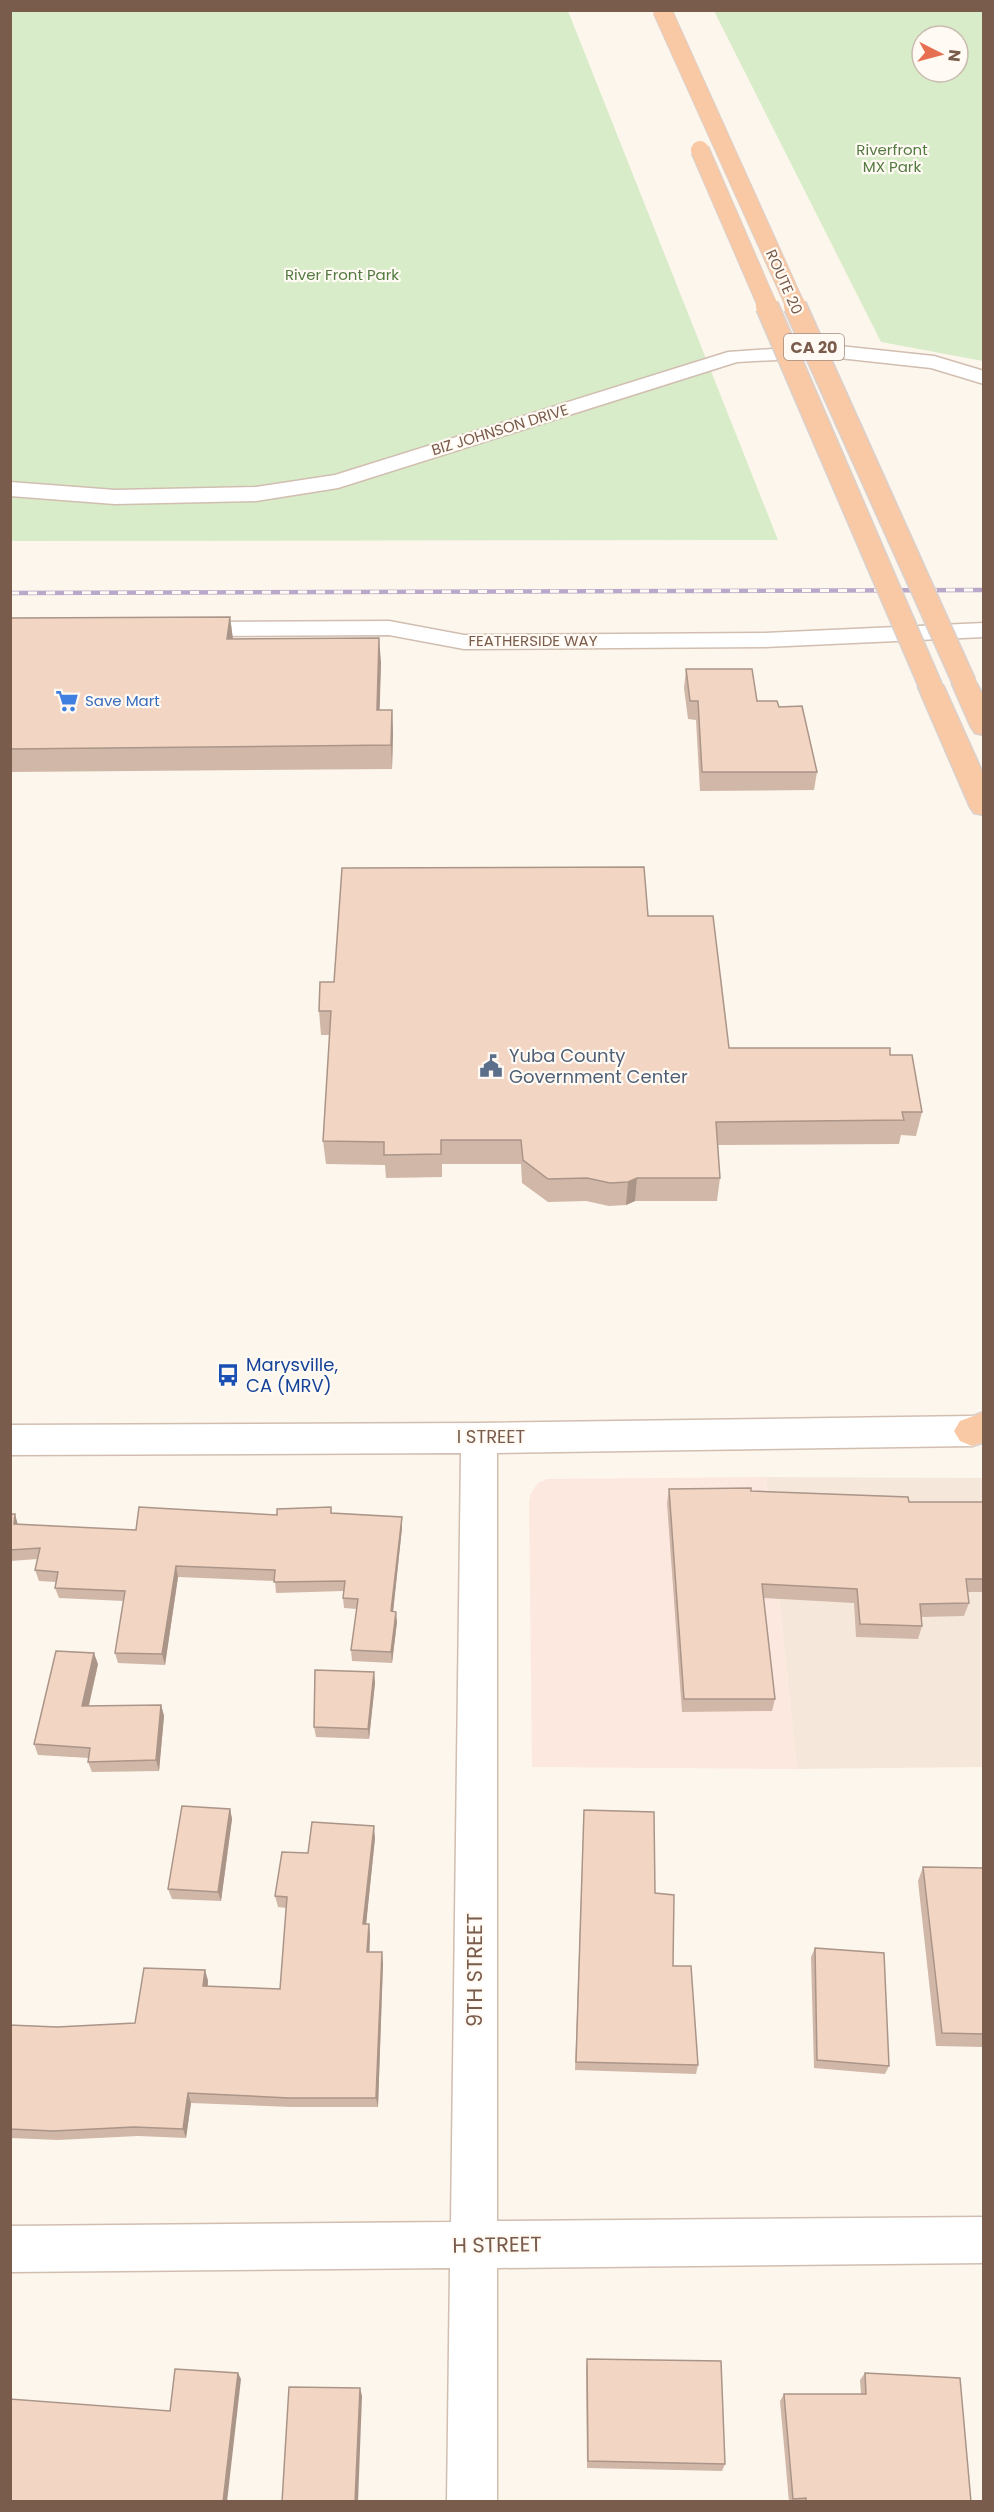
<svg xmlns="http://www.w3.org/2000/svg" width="994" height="2512" font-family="Poppins,sans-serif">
<rect width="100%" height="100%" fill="#fdf6ec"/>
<!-- residential -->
<polygon fill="#f5e8da" points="766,1477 983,1478 983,1767 797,1769"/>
<!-- commercial -->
<polygon fill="#fde8e0" points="766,1477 797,1769 532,1767 529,1501 531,1493 538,1483 547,1479"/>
<!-- green -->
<g fill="#d8ecc9" fill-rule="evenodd">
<polygon points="10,11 568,11 778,540 11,541"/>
<path d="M714 11H983V361L881 342ZM922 36H958V72H922Z"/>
</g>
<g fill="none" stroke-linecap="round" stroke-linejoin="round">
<!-- minor casing -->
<g stroke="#d1beb0" stroke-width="3">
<g id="minor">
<polygon points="830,345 934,356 984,371 984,384 931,368 830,357 737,362 338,488 256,501 115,504 10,496 10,482 115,490 256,487 335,475 728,352"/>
<polygon points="389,621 464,635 765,633 984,623 984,637 765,647 464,649 389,635 186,636 177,634 174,629 177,624 186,622"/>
<polygon points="972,1416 984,1420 984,1442 972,1446 497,1453 497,2221 984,2217 984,2263 497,2268 497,2502 447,2502 450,2268 10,2272 10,2226 451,2222 461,1453 10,1455 10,1425 479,1423"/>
</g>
</g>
<!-- trunk casing -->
<g stroke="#dad1cd" stroke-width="3">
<g id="trunk">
<polygon points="965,676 974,679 984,697 984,735 975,733 971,727 952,684 956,679"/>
<polygon points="931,679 940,682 944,687 984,776 984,815 974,813 970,807 918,687 922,682"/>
<polygon points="984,1412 984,1442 972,1446 960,1441 954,1431 960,1421"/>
</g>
</g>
<!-- minor -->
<use href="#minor" fill="#fff" fill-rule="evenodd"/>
<!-- trunk -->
<use href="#trunk" fill="#f9c8a4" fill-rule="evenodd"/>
<!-- rail casing -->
<g stroke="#b9a8c9" stroke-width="4.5">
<polyline id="rail" points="10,593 984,590"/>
</g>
<!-- rail -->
<use href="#rail" stroke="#fffaf3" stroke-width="3" stroke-dasharray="9" stroke-linecap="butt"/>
<!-- trunk-bridge-far1 casing -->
<g stroke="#dad1cd" stroke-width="20" stroke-linecap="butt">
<g id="trunk-bridge-far1">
<polyline points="662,10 796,307"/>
<polyline points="700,150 768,307"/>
</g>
</g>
<!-- trunk-bridge casing -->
<g stroke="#dad1cd" stroke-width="25" stroke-linecap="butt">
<g id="trunk-bridge">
<polyline points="767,306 931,687"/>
<polyline points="795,306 965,684"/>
</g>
</g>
<!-- trunk-bridge-far1 -->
<use href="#trunk-bridge-far1" stroke="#f9c8a4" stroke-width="18"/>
<!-- trunk-bridge -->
<use href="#trunk-bridge" stroke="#f9c8a4" stroke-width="22"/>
</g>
<!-- wall -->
<g fill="#d1b7a8">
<polygon points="230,617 233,639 381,662 379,710 392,710 393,733 392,769 10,772 10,618"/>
<polygon points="686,669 757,701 779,707 817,772 814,790 700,791 696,720 688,719 684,688"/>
<polygon points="648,916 729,1048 890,1055 922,1112 916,1136 901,1135 899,1144 718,1145 720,1178 717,1201 635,1201 626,1205 609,1206 586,1201 548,1202 522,1183 521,1164 442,1164 442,1177 386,1178 385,1165 326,1164 323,1141 330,1035 321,1035 319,1011 334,982"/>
<polygon points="669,1489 751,1491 909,1502 984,1502 984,1592 967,1592 969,1603 964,1616 921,1617 922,1626 918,1639 856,1637 854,1603 763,1598 775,1699 772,1711 682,1712 667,1503"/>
<polygon points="331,1507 332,1513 402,1517 402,1528 393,1611 397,1622 392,1663 352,1661 351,1650 357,1609 344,1608 343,1598 344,1591 276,1593 275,1581 178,1577 165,1665 118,1663 115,1653 124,1601 59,1598 55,1588 56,1582 39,1581 35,1570 38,1559 10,1561 10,1514 18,1525 136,1530 277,1515"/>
<polygon points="98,1664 89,1706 161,1705 164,1716 159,1771 92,1772 88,1762 89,1758 38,1755 34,1744"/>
<polygon points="374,1672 375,1683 369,1739 316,1737 314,1727"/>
<polygon points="230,1809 232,1819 221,1901 172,1899 168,1889"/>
<polygon points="584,1810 655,1893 698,2065 696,2074 575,2070"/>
<polygon points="375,1838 366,1924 369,1924 370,1935 369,1952 383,1963 378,2107 291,2107 191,2103 186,2138 138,2136 58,2140 10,2138 10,2025 57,2027 135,2023 205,1970 208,1981 208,1986 280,1989 286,1908 278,1907 275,1896 308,1853"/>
<polygon points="923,1867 984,1868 984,2047 936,2046 918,1881"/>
<polygon points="815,1948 889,2066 885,2074 814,2068 811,1957"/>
<polygon points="587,2359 725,2464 722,2471 587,2468 586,2368"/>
<polygon points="865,2373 971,2502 789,2502 780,2401 784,2394 861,2394 860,2380"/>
</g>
<!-- shaded-wall -->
<g fill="#aa9588">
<polygon points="230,617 233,640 227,639"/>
<polygon points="379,638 381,662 379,733 377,710"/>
<polygon points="392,710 393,733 392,769 391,745"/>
<polygon points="637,1178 635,1201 626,1205 628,1182"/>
<polygon points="15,1514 18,1525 14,1524"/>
<polygon points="402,1517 402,1528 392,1622 391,1611"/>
<polygon points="176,1566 178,1577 165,1665 162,1654"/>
<polygon points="396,1612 397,1622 392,1663 391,1652"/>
<polygon points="94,1653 98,1664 86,1717 82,1706"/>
<polygon points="374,1672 375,1683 369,1739 368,1729"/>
<polygon points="161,1705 164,1716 159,1771 156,1760"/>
<polygon points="230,1809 232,1819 221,1901 218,1892"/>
<polygon points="374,1826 375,1838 365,1935 363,1924"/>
<polygon points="369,1924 370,1935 369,1963 367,1952"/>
<polygon points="382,1952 383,1963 378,2107 376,2098"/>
<polygon points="205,1970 208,1981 206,1996 203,1986"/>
<polygon points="188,2093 191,2103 186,2138 183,2129"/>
<polygon points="238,2373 241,2379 227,2502 223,2502"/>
<polygon points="360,2388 362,2396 358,2502 355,2502"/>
</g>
<!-- building -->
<g fill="#f3d5c3" stroke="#aa9588" stroke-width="1.5">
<polygon points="230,617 227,639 379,638 377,710 392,710 391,745 10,749 10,618"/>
<polygon points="686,669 752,669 757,701 777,701 779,707 802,706 817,772 702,772 698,701 690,701"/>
<polygon points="644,867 648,916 713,916 729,1048 890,1048 890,1055 912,1055 922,1112 902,1112 904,1120 716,1122 720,1178 637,1178 628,1182 610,1183 587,1178 548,1179 523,1160 521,1140 441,1140 441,1154 384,1155 384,1142 323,1141 331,1011 319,1011 320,982 334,982 342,868"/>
<polygon points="751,1488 751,1491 908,1497 909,1502 984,1502 984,1579 966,1579 969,1603 920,1604 922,1626 860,1624 857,1589 762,1584 775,1699 684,1699 669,1489"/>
<polygon points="139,1507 277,1515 277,1509 331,1507 331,1513 402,1517 391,1611 396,1612 391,1652 351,1650 358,1599 343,1598 345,1581 274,1582 275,1570 176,1566 162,1654 115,1653 125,1591 55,1588 58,1572 35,1570 40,1548 10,1550 10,1514 15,1514 14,1524 136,1530"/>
<polygon points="56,1651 94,1653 82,1706 161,1705 156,1760 88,1762 90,1748 34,1744"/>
<polygon points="315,1670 374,1672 368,1729 314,1727"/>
<polygon points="182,1806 230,1809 218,1892 168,1889"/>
<polygon points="584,1810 654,1812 655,1893 674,1895 673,1966 691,1966 698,2065 576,2062"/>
<polygon points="312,1822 374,1826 363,1924 369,1924 367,1952 382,1952 376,2098 289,2098 188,2093 183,2129 134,2127 53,2131 10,2129 10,2025 57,2027 135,2023 144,1968 205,1970 203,1986 280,1989 287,1897 275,1896 282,1852 308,1853"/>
<polygon points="923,1867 984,1868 984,2034 942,2033"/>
<polygon points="815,1948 884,1953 889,2066 817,2060"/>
<polygon points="587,2359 721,2361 725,2464 588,2461"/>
<polygon points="175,2369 238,2373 223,2502 10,2502 10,2399 170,2411"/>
<polygon points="865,2373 960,2378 971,2502 806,2502 806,2498 793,2499 784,2394 866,2394"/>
<polygon points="289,2387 360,2388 355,2502 282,2502"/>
</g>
<!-- icons -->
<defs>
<g id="supermarket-bare" transform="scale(1.8)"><path d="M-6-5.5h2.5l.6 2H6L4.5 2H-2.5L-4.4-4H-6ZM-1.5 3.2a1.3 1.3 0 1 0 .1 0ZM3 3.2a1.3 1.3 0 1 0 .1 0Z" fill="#3f7fe0" stroke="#fffaf3" stroke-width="2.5" paint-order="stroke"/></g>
<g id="civic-bare" transform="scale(1.8)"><path d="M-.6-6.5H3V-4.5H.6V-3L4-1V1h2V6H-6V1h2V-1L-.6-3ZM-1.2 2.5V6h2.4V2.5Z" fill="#5c6f8a" stroke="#fffaf3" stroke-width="2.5" paint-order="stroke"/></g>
<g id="bus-bare" transform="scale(1.8)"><path d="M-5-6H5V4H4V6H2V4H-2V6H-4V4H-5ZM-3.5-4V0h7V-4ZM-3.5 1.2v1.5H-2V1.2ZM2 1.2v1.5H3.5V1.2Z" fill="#1a4fb4" stroke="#fffaf3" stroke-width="2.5" paint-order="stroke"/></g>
</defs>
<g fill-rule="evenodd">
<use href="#supermarket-bare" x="67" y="701"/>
<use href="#civic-bare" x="491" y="1066"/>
<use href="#bus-bare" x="228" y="1375"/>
</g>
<g text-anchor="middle" stroke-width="4.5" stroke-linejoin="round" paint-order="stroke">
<!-- far-park labels -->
<g font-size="15" fill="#537a41" stroke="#fffaf3">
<text x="892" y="155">Riverfront<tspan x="892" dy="17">MX Park</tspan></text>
<text x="342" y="280">River Front Park</text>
</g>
<!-- far-street labels -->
<g font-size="15" fill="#7a5c4d" stroke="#fffaf3">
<text transform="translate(784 282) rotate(66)" y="5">ROUTE 20</text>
<text transform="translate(500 430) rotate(-17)" y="5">BIZ JOHNSON DRIVE</text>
<text x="533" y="646">FEATHERSIDE WAY</text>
</g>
<!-- far-shop labels -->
<g font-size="15" fill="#366cbe" stroke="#fffaf3" text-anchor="start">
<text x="85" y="706">Save Mart</text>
</g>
<!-- shield labels -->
<rect fill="#fffaf3" stroke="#a28b7f" stroke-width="1.5" x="784" y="334" width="60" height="26" rx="4.5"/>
<g font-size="16" font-weight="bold" fill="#7a5c4d">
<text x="814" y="353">CA 20</text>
</g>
<!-- service labels -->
<g font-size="18" fill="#4e5e75" stroke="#fffaf3" text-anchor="start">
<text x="509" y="1062">Yuba County<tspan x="509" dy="21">Government Center</tspan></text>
</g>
<!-- transit labels -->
<g font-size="18" fill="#164399" stroke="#fffaf3" text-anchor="start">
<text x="246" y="1371">Marysville,<tspan x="246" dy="21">CA (MRV)</tspan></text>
</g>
<!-- street labels -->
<g font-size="18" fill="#7a5c4d" stroke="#fffaf3">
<text x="491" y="1443">I STREET</text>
</g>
<!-- near-street labels -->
<g font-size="21" fill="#7a5c4d" stroke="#fffaf3">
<text transform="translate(475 1970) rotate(-90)" y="7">9TH STREET</text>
<text transform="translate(497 2245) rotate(-1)" y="7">H STREET</text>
</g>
</g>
<!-- border -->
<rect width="994" height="2512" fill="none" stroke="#7a5c4d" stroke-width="24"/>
<!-- north arrow -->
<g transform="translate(940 54) rotate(96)"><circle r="28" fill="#fffaf3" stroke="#cabbb1" stroke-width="1.5"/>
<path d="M0-4.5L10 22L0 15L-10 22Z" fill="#e76f51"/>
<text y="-9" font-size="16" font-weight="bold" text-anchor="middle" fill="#7a5c4d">N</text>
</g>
</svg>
